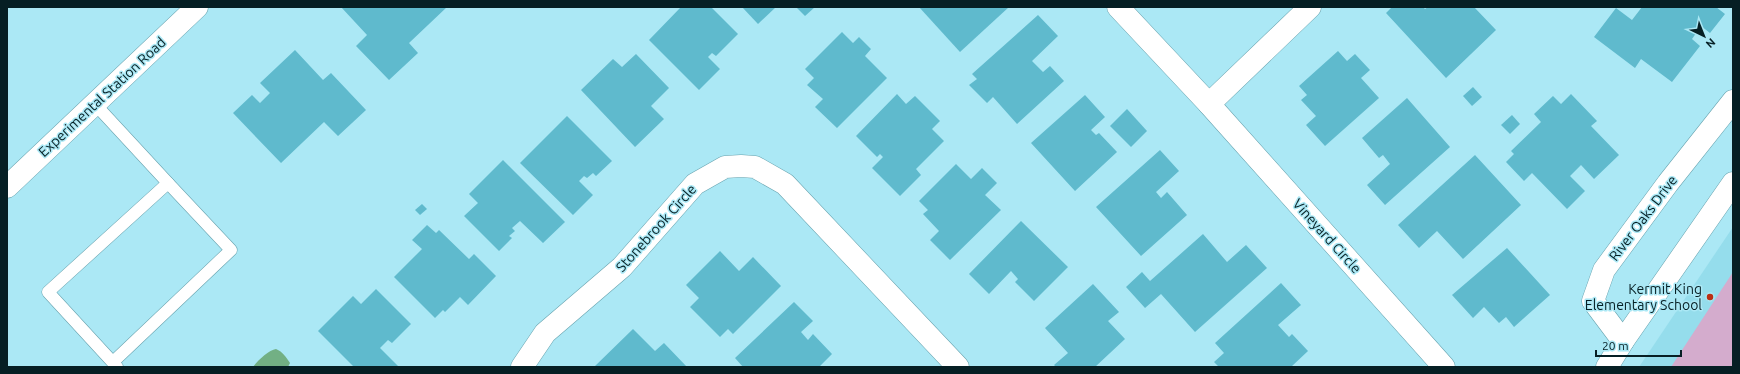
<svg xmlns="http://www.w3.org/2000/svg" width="1740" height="374" font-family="Ubuntu,sans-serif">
<rect width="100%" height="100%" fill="#abe8f5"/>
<!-- built -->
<polygon fill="#95ddec" points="1733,227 1733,367 1639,367"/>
<!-- green -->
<polygon fill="#d4accd" points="1733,272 1733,367 1671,367"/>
<!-- water -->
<path fill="#72b084" d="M276 349C283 352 286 357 290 363L288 367H253C257 361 269 350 276 349Z"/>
<!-- building -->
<g fill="#5fbacd">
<polygon points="341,7 447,7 409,43 418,53 389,80 356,46 367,35"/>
<polygon points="681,7 711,7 738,34 716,56 712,53 708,57 720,69 699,90 649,40"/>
<polygon points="742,7 776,7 758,24"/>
<polygon points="796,7 815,7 805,16"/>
<polygon points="919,7 1009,7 960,52"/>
<polygon points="1392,7 1423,7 1425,9 1428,7 1474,7 1496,30 1446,78 1386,13"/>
<polygon points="1642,7 1716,7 1725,14 1710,33 1701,26 1692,39 1700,46 1672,82 1641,59 1635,68 1594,37 1616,8 1632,20"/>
<polygon points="1038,15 1058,36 1032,61 1043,72 1050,66 1064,81 1017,124 993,97 987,103 969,85 977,79 972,74"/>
<polygon points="842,32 853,43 859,37 871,49 865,56 887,78 837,128 815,107 823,99 807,85 814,78 805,69"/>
<polygon points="295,50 323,80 331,73 366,110 338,136 324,122 281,163 233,113 252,95 260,103 270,93 260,83"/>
<polygon points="1338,51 1347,61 1355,54 1370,70 1361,78 1379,98 1325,146 1306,125 1316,116 1301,100 1307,95 1299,86"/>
<polygon points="636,54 669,88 651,106 664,119 635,147 581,90 613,59 622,67"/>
<polygon points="1473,87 1482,97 1472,106 1463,96"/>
<polygon points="897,94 906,104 915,96 940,121 932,129 944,141 916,169 921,175 900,196 872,168 883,157 880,154 877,157 856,136"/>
<polygon points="1571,94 1597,121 1591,126 1619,155 1594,179 1581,165 1570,176 1585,191 1567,209 1532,173 1524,181 1506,162 1514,154 1511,151 1541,122 1534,114 1553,96 1561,104"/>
<polygon points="1085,95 1105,117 1091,130 1096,135 1099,133 1117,152 1075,191 1031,143"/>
<polygon points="1407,98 1450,147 1385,205 1367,185 1390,164 1383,155 1379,158 1362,138"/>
<polygon points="1127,109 1147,131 1131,147 1110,126"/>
<polygon points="1512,115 1520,124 1510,134 1501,125"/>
<polygon points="567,116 612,161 596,176 593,173 587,178 584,176 579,181 593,195 573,215 520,163"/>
<polygon points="1160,150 1179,171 1156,192 1161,198 1167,192 1187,215 1141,256 1096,207"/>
<polygon points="1475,155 1521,205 1463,259 1437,231 1419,248 1398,225"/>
<polygon points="503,160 565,222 543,243 520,221 512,228 515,231 509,236 512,238 499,251 464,216 478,203 469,194"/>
<polygon points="956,164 971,179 982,168 997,183 985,195 1001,210 950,260 930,240 939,231 923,214 928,210 919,201"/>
<polygon points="422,204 427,209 420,215 415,210"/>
<polygon points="1021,221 1068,267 1034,301 1015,282 1018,279 1011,271 989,294 969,274"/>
<polygon points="427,225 436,233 439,230 469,259 474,254 496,276 468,305 460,297 445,312 443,310 435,318 394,277 422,249 412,240"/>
<polygon points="1203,234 1227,262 1246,245 1267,268 1195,332 1161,294 1145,308 1126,287 1142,272 1150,281"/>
<polygon points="1507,248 1550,295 1514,327 1506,317 1499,323 1484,307 1473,318 1452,295"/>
<polygon points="720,251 739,271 753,257 781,286 733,334 728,329 720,337 690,307 699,298 686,285"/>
<polygon points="1281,283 1301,305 1278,325 1289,337 1292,334 1308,351 1291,367 1219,367 1214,362 1224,353 1215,343"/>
<polygon points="1093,284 1119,312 1108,321 1125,339 1095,367 1056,367 1054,365 1068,353 1045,328"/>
<polygon points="376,289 411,324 392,343 388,340 380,348 399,367 354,367 318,331 353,296 361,304"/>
<polygon points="794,302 813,321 801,332 808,340 813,334 832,354 819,367 743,367 735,358"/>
<polygon points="633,329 655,351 664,343 687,367 594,367"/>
</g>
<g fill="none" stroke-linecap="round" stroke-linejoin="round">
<!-- lane casing -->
<g stroke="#68a3af" stroke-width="13">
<g id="lane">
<polyline points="94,103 168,183 48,292 117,367"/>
<polyline points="113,362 231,250 168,183"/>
</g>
</g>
<!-- street casing -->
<g stroke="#68a3af" stroke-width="23">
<g id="street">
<polyline points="1118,7 1209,104 1444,367"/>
<polyline points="1209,104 1310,7"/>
<polyline points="7,187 197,7"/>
<polyline points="522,367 545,333 622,267 695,184 725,167 741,166 755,167 785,184 958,367"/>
</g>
</g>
<!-- secondary casing -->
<g stroke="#68a3af" stroke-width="23">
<g id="secondary">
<polyline points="1623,341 1593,301 1604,270 1668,183 1733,101"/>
<polyline points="1607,367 1623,341 1733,183"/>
</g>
</g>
<!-- lane -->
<use href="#lane" stroke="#fff" stroke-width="12"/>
<!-- street -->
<use href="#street" stroke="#fff" stroke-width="22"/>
<!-- secondary -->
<use href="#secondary" stroke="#fff" stroke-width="22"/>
</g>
<!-- markers -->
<circle fill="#ba2f14" stroke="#abe8f5" stroke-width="1.5" cx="1710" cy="297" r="4"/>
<g text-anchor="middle" stroke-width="3" stroke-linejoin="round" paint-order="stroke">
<!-- street labels -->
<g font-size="14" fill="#061f24" stroke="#abe8f5">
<text transform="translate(102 97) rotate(-43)" y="5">Experimental Station Road</text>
<text transform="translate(1643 218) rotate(-53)" y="5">River Oaks Drive</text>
<text transform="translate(656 228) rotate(-48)" y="5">Stonebrook Circle</text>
<text transform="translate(1327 236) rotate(48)" y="5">Vineyard Circle</text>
</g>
<!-- poi labels -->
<g font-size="14" fill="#061f24" stroke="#abe8f5" text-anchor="end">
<text x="1702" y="294">Kermit King<tspan x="1702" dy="16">Elementary School</tspan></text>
</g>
</g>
<!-- border -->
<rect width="1740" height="374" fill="none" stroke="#061f24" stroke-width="16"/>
<!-- north arrow -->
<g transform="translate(1704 36) rotate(137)" stroke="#abe8f5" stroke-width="3" paint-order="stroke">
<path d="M0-3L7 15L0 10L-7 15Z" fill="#061f24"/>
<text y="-6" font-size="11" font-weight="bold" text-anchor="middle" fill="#061f24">N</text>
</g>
<!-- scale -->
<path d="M1596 350v6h85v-6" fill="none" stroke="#061f24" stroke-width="2"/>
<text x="1602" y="350" font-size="12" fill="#061f24" stroke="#abe8f5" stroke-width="3" paint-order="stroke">20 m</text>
</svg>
